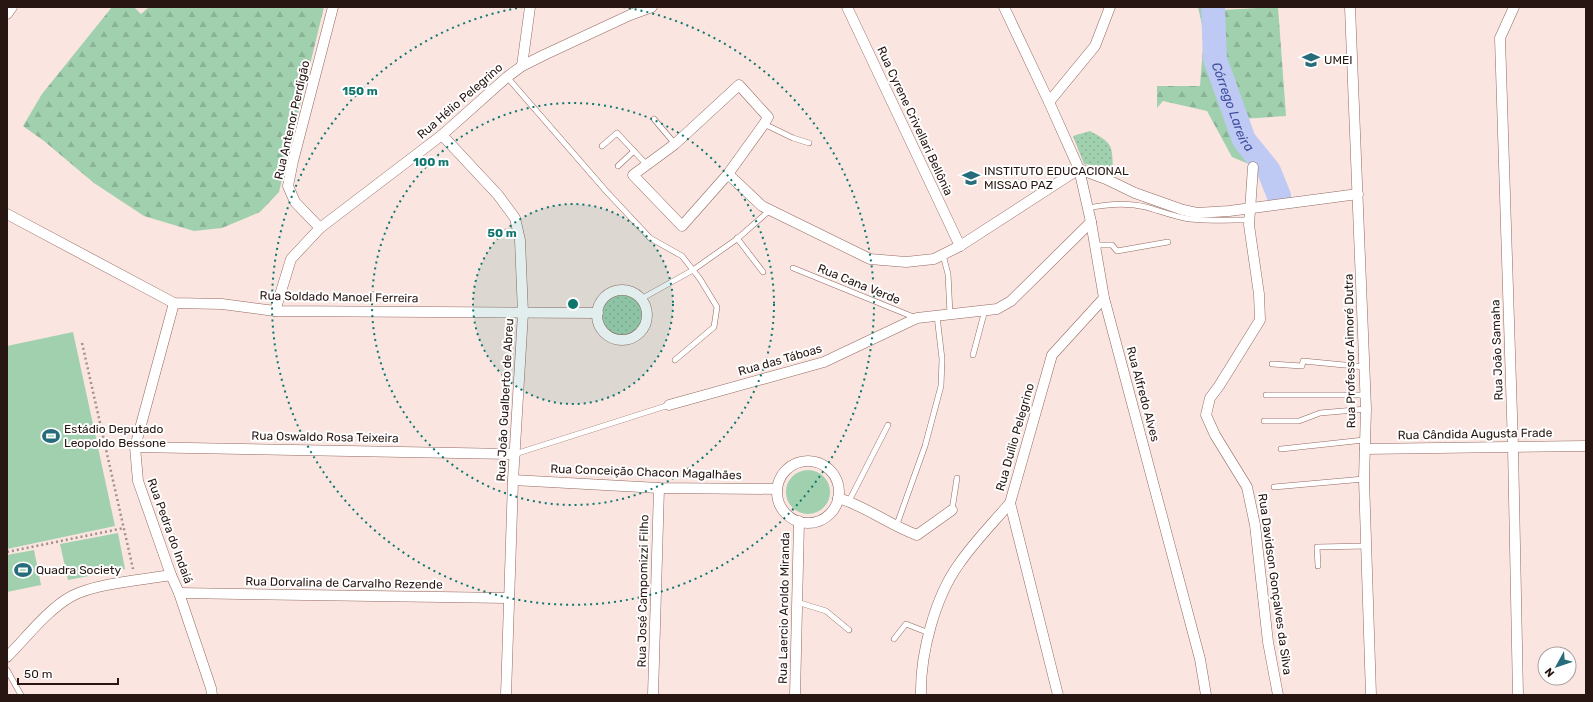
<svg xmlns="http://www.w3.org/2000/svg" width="1593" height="702" font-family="Rubik,sans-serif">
<defs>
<pattern id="forest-firs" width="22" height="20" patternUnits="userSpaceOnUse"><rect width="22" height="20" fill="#a0d0ad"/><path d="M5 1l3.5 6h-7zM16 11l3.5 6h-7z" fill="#8ab294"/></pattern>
<pattern id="park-dots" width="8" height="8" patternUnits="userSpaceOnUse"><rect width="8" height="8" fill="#a0d0ad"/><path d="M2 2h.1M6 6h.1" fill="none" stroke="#8ab294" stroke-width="1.8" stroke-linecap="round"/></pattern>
</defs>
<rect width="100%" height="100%" fill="#fae5e1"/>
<!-- grass -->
<g fill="#a0d0ad">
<polygon points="73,332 115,526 7,549 7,346"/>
<circle cx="808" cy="492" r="22"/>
<polygon points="118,533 125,569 68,580 60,544"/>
<polygon points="34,550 41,585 7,592 7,555"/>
</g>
<!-- forest -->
<g fill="url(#forest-firs)">
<polygon points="112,7 134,7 141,14 149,7 324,7 279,192 260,212 222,228 194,231 144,216 94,183 44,141 23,126 42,94"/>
<polygon points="1198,7 1218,7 1223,10 1278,7 1286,116 1242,119 1261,150 1263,170 1232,157 1207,111 1163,101 1157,108 1157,86 1200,86 1204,34"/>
</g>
<!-- park -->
<g fill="url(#park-dots)">
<path d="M1090 131C1112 143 1112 144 1113 168L1084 164 1073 136Z"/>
<circle cx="622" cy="315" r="20"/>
</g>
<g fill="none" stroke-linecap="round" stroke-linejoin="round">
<!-- river -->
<path stroke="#bec9f4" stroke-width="24" id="s1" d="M1213 7 1215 59 1244 140 1269 171 1279 196"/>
<!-- service casing -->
<g stroke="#94695f" stroke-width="6">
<g id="service">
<polyline points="507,77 606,191 650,238 682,256 700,279 717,307 714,327 675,360"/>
<polyline points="654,119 675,144"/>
<polyline points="764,124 793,138 809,143"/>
<polyline points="602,146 617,133 646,164"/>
<polyline points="618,166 634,151"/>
<path d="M1088 208C1107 204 1126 202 1146 207 1160 211 1175 217 1190 219 1210 221 1230 220 1249 220"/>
<polyline points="737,238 763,272"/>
<polyline points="1095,245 1112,245 1117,251 1168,242"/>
<polyline points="943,255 948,274 950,314"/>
<polyline points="793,268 916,318"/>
<polyline points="641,299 693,270 737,239 770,210"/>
<polyline points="973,355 985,310"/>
<polyline points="1272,364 1302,366 1303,361 1365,367"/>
<polyline points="1266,395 1366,395"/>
<polyline points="1264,421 1299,421 1320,413 1366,409"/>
<polyline points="1281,449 1364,440"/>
<polyline points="515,454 669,405"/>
<polyline points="1274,487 1364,479"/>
<polyline points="849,501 888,425"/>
<polyline points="952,510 957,478"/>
<polyline points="896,527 925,446 941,386 942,359 937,316"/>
<polyline points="1318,566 1317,547 1367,546"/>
<polyline points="797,602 826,611 849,630"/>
<polyline points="894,639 906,624 929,633"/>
<polyline points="7,670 21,695"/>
</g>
</g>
<!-- minor casing -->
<g stroke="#94695f" stroke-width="11">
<g id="minor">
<polyline points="847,7 960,246"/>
<polyline points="1004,7 1049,102 1079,169 1091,222 1104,298 1200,659 1206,695"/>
<polyline points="1350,7 1366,409 1364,479 1371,695"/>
<polyline points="1514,7 1500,38 1513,447 1518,695"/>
<polyline points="7,14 12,7"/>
<polyline points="522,66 530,7"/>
<polygon points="739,85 768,117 764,124 728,174 682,226 633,175 675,144"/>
<polyline points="1049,102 1095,46 1110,7"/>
<polyline points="442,135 498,195 515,218 520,240 523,313 513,480 506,695"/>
<polyline points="1253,167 1249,225 1259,294 1260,320 1219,386 1210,398 1206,415 1215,435 1247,487 1255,525 1268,642 1278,695"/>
<polyline points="728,174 762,206 770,210 870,259 906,262 934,259 960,246 1079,169 1106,179 1135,193 1183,210 1197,213 1229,211 1358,194"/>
<polyline points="7,214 174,303 222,304 275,311 598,313"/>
<polyline points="320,228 295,202 288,186 293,161 333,7"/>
<circle cx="622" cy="315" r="25"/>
<polyline points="174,303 135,447 138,481 171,575 179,593 211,688 212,695"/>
<polyline points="275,311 291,259 320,228 442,135 507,77 522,66 544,55 630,15 652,7"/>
<polyline points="669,405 824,362 917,318 997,309 1011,301 1091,222"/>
<polyline points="135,447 515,454"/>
<polyline points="1365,449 1586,446"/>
<circle cx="808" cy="492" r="31"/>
<polyline points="513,480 659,488 777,489"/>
<path d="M838 498C866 506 889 525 917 535L952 510"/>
<polyline points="179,593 508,598"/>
<path d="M7 657C25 639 49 608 72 596 96 583 143 580 171 575"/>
<polyline points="653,695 659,488"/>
<polyline points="795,695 799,521"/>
<path d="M921 695C920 654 935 597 959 564 974 542 993 523 1010 503"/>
<polyline points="1058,695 1010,503 1052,355 1104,298"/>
</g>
</g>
<!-- path -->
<g stroke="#a3908c" stroke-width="2.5" stroke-dasharray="2 3" stroke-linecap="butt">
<polyline points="82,343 133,569"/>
<polyline points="7,552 124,528"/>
</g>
<!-- service -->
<use href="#service" stroke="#fff" stroke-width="5"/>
<!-- minor -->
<use href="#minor" stroke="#fff" stroke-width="10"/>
</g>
<!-- distance rings -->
<circle cx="573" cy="304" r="100" fill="#0f766e" fill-opacity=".12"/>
<g fill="none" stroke="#0f766e" stroke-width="2" stroke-dasharray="2 4">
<circle cx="573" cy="304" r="100"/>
<circle cx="573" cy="304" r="201"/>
<path d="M623 7A301 301 0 1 1 523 7"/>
</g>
<!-- icons -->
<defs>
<g id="school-bare" transform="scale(1.38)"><path d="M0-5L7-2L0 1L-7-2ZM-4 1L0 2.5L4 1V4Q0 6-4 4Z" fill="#266c7a" stroke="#fff" stroke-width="2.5" paint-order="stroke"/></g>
<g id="stadium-bare" transform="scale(1.38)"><path d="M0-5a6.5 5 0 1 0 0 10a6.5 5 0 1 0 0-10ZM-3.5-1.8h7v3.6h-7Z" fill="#266c7a" stroke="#fff" stroke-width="2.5" paint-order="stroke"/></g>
</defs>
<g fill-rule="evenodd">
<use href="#school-bare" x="1311" y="60"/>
<use href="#school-bare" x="971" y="178"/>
<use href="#stadium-bare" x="51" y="436"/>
<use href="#stadium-bare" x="23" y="570"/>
</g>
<g text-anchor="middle" stroke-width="4" stroke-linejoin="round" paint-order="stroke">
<!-- poi labels -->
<g font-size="12" fill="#271612" stroke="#fff" text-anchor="start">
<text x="1324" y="64">UMEI</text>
<text x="984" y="175">INSTITUTO EDUCACIONAL<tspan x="984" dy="14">MISSAO PAZ</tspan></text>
<text x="64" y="433">Estádio Deputado<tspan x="64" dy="14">Leopoldo Bessone</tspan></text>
<text x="36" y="574">Quadra Society</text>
</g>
<!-- street labels -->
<g font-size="12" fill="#271612" stroke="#fff">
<text transform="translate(460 101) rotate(-41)" y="4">Rua Hélio Pelegrino</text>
<text transform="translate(292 120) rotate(-77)" y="4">Rua Antenor Perdigão</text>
<text transform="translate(915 121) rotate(65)" y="4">Rua Cyrene Crivellari Bellônia</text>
<text transform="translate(859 284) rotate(22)" y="4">Rua Cana Verde</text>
<text transform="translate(339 297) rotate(1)" y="4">Rua Soldado Manoel Ferreira</text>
<text transform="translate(1497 350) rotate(-92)" y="4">Rua João Samaha</text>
<text transform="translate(1350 351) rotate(-91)" y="4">Rua Professor Aimoré Dutra</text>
<text transform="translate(780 360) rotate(-16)" y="4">Rua das Táboas</text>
<text transform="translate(1143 394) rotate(75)" y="4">Rua Alfredo Alves</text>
<text transform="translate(505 400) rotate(-87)" y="4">Rua João Gualberto de Abreu</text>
<text transform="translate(1475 434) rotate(-1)" y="4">Rua Cândida Augusta Frade</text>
<text transform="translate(325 437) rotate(1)" y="4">Rua Oswaldo Rosa Teixeira</text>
<text transform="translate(1015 437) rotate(-74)" y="4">Rua Duílio Pelegrino</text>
<text transform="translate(646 472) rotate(2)" y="4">Rua Conceição Chacon Magalhães</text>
<text transform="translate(170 531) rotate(70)" y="4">Rua Pedra do Indaiá</text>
<text transform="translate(344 583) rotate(1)" y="4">Rua Dorvalina de Carvalho Rezende</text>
<text transform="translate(1275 584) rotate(82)" y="4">Rua Davidson Gonçalves da Silva</text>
<text transform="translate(643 591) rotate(-89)" y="4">Rua José Campomizzi Filho</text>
<text transform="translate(784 608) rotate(-89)" y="4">Rua Laercio Aroldo Miranda</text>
</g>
<!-- water labels -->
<g font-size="13" font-style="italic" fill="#404d9e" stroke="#fff">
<text dy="5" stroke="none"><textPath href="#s1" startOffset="103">Córrego Lareira</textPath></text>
</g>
</g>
<circle cx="573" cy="304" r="6" fill="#0f766e" stroke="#fff" stroke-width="2"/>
<g font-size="12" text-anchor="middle" font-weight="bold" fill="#0f766e" stroke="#fff" stroke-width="4" stroke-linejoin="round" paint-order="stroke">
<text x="360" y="95">150 m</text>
<text x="431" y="166">100 m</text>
<text x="502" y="237">50 m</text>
</g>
<!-- border -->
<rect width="1593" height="702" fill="none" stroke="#271612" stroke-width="16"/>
<!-- north arrow -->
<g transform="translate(1557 666) rotate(230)"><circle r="19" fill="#ffffff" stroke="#a9a2a0"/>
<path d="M0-3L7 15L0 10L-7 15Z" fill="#266c7a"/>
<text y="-6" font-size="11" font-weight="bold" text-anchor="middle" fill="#271612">N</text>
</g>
<!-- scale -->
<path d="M18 678v6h100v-6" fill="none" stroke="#271612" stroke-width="2"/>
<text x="24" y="678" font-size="12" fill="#271612" stroke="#ffffff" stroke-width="3" paint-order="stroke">50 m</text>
</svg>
